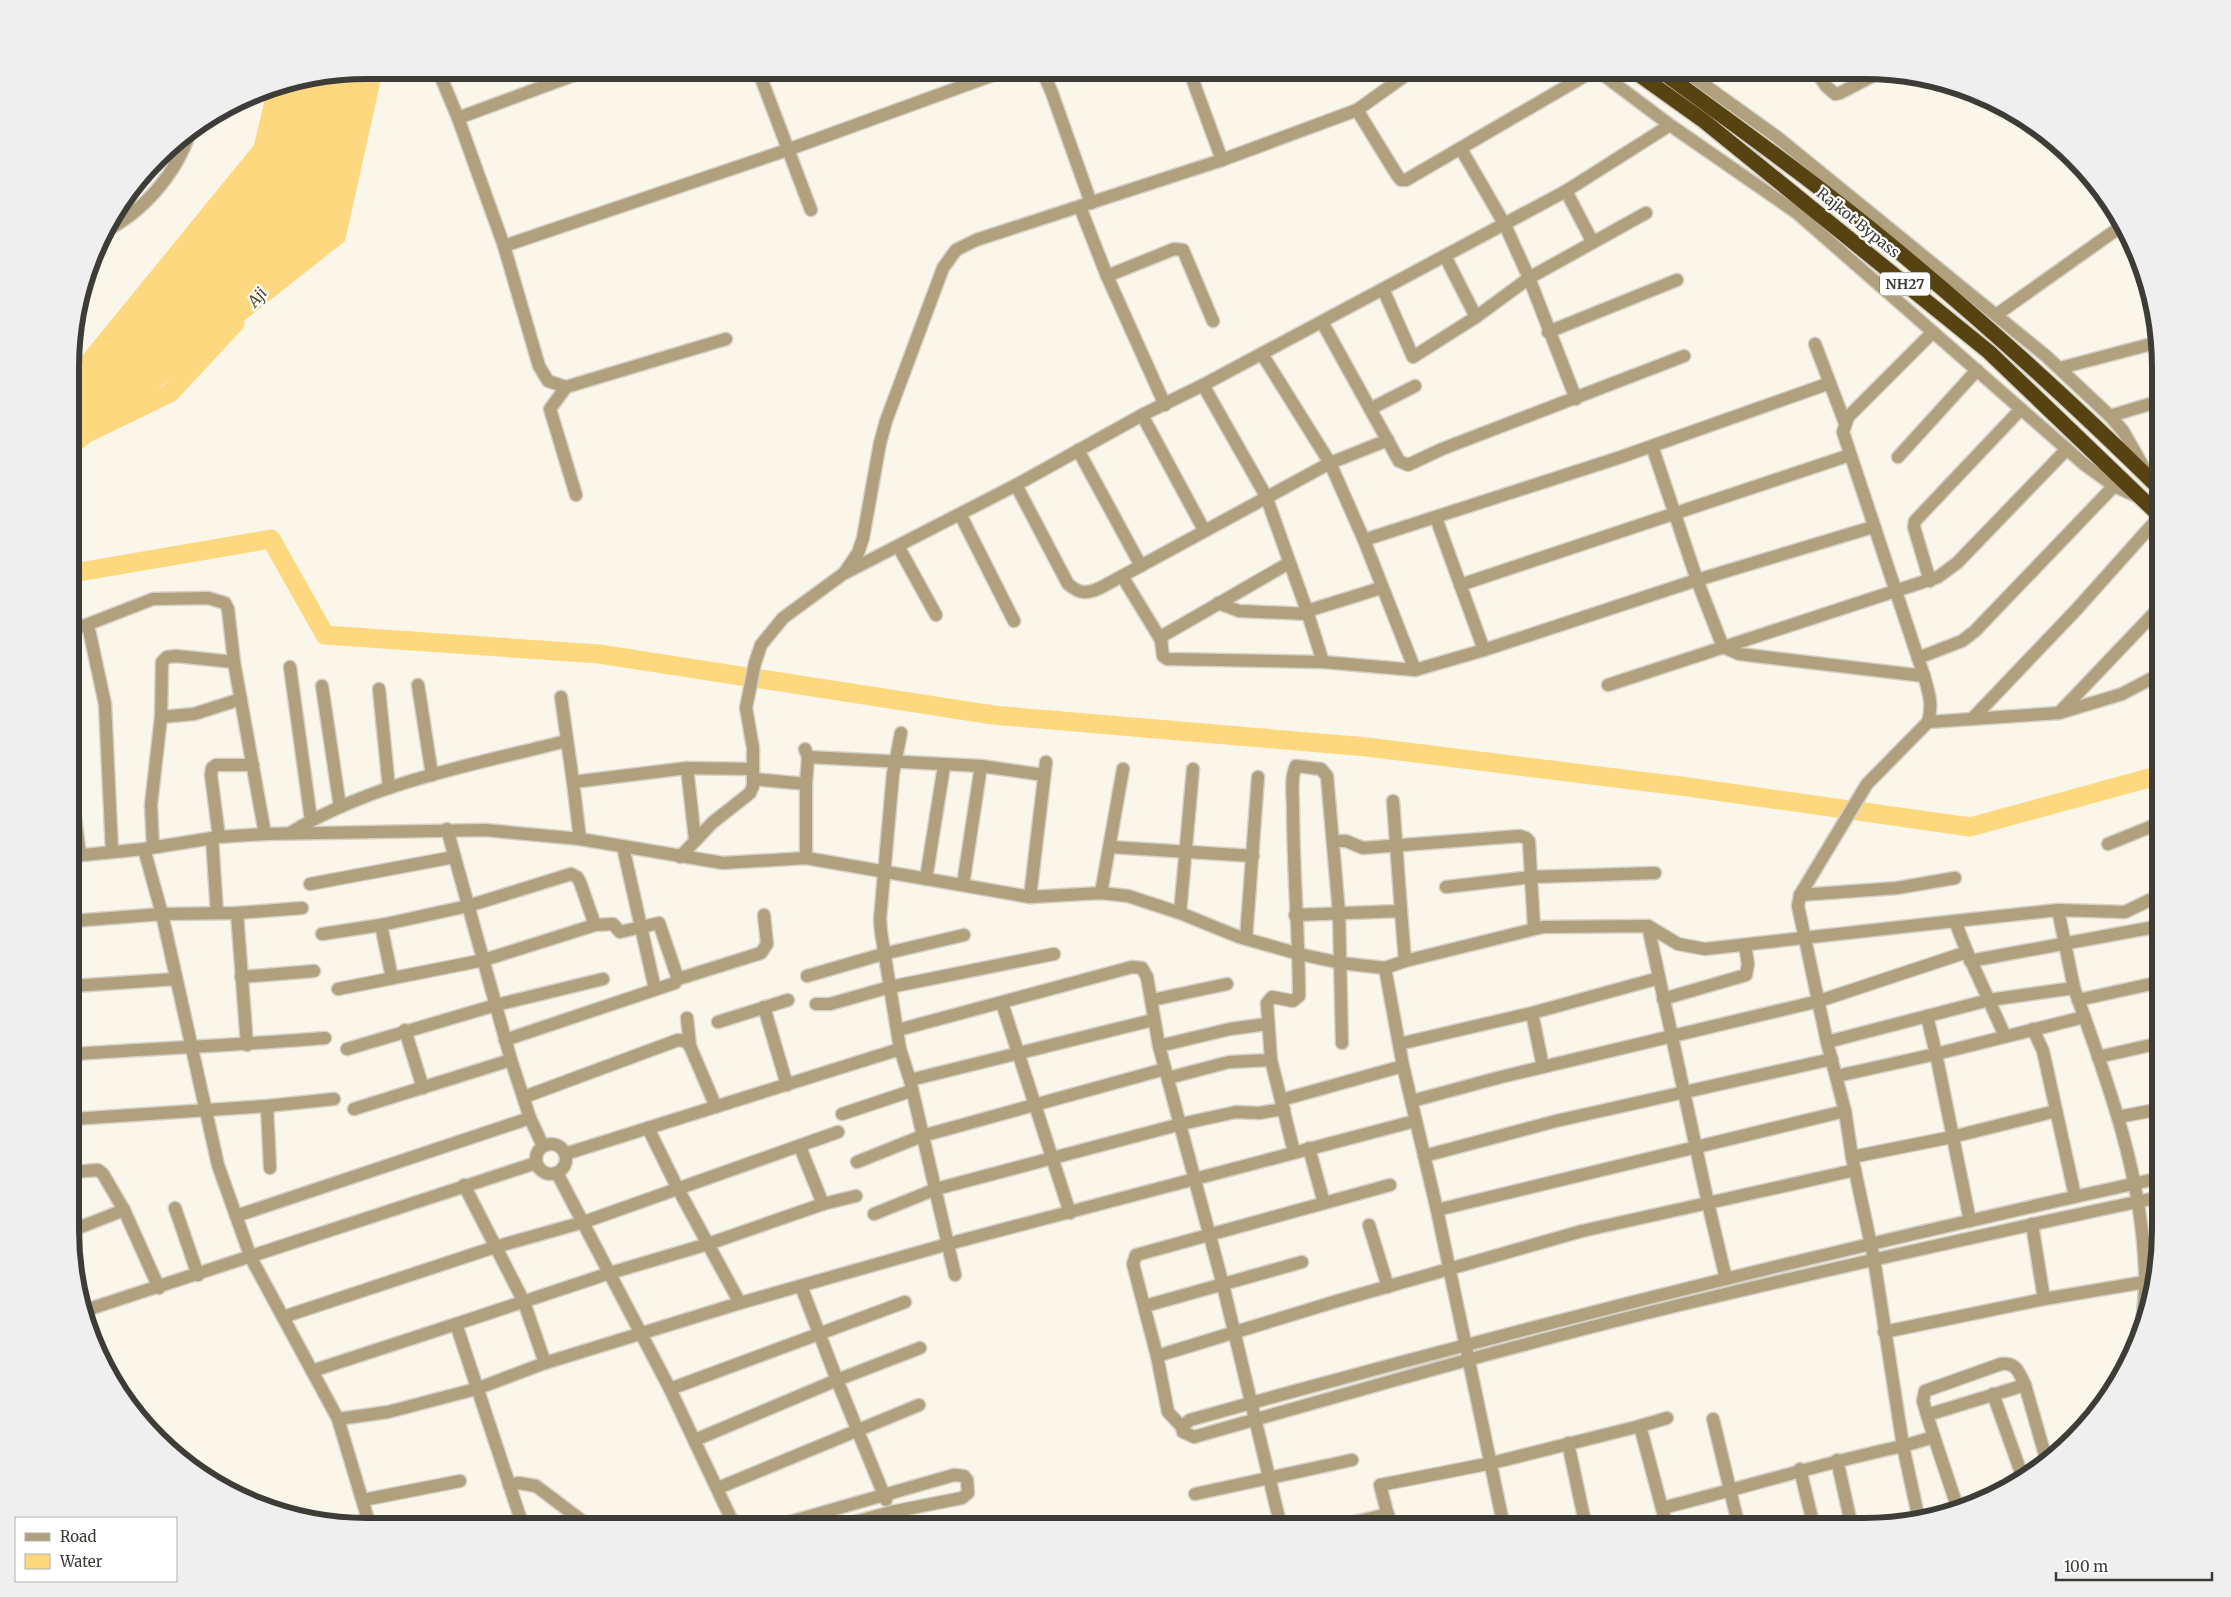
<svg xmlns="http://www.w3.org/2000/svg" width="2231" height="1597" font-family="Merriweather,serif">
<rect width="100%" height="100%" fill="#fbf6ea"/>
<!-- water -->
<polygon fill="#fed87e" points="367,70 383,70 345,241 73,456 73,367 254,145 267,90"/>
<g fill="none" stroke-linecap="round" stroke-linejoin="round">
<!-- river -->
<g stroke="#fed87e" stroke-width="19">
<polyline points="73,440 170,393 235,323"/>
<polyline points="73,573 271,539 325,635 599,654 993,715 1367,747 1688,787 1970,827 2160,775"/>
</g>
<!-- minor casing -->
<g stroke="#d5d1c6" stroke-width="15">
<g id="minor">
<polyline points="438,70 458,118"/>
<polyline points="588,70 458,118 504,246 539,366 548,381 566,387 726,339"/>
<polyline points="758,70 811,210"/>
<polyline points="1042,70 1052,93 1091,203"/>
<polyline points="1189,70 1222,160"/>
<polyline points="1598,71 1670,125 1797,213 2085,465 2114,486 2136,496"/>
<polyline points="1685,71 1777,137 2046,356 2110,416 2123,431 2145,470"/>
<polyline points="1816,71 1826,86 1835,94 1840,93 1882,71"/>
<polyline points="1357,110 1397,175 1401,180 1406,180 1593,71"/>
<polyline points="1461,149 1505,225 1529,278 1576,399"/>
<polyline points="1566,191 1592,241"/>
<polyline points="1080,207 1107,276 1165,405"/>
<path d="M105 231C143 212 177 173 190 132"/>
<polyline points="504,246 787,150 1007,70"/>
<polyline points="1445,256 1476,317"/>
<polyline points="1107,276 1174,249 1183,250 1213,321"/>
<polyline points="1383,289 1413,357 1476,317 1529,278 1646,213"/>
<polyline points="79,307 105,230"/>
<polyline points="1996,315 2123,225"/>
<polyline points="1322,322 1399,461 1408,465 1442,449 1684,356"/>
<polyline points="1548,332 1677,280"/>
<path d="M1933 332 1848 417 1843 432 1924 676C1929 693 1933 705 1928 722L1867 784 1800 895 1798 906 1827 1042 1845 1111 1852 1157 1874 1259 1903 1446 1934 1437 1957 1506 2001 1493"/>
<polyline points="1815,344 1845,423"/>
<polyline points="1262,354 1330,463 1364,540 1415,670 1484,650"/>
<polyline points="2060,368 2159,342"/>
<polyline points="1203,385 1266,496 1307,611 1381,588"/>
<polyline points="566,387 550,409 576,495"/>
<polyline points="1370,409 1415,386"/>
<polyline points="1142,415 1204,530"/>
<polyline points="2110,416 2160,401"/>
<polyline points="1652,446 1697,580 1723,647 1739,654 1924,676"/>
<polyline points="1078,450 1141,566"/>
<polyline points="1898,457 1977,370"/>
<path d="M1016 485 1068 584C1080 594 1086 594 1100 588L1330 463 1388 440"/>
<polyline points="960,514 1014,621"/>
<polyline points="1436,518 1484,650 1697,580 1873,527"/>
<polyline points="1364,540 1618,458 1830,383"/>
<polyline points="898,546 936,615"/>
<polyline points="1289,563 1164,635 1161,640 1163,656 1167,659 1323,662 1415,670"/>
<polyline points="845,572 858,553 863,538 880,443 886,421 943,268 956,250 976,240 1222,160 1357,110 1413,70"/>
<polyline points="1122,576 1161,640"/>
<polyline points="1930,581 1914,527 1915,521 2021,409"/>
<polyline points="1460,585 1850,455"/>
<polyline points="1218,603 1239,611 1309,614"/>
<polyline points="1307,611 1323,662"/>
<polyline points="88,625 105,704 112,851"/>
<polyline points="73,630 153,599 208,598 225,603 228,609 234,662 265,834"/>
<polyline points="1918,658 1962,641 1975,631 2114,486"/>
<polyline points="290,667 311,820"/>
<polyline points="418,685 432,775"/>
<polyline points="1608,685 1938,577 1957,563 2067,449"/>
<polyline points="322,686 340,807"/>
<polyline points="379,689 389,788"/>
<polyline points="561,697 573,782"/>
<polyline points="2059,713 2160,607"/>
<polyline points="161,717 194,714 241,699"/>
<polyline points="1972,719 2076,610 2160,516"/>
<polyline points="1928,722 2059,713 2122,694 2160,674"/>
<polyline points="901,733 893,774 880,919 881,932 900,1049 910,1080 955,1275"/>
<polyline points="805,749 808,757 806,784 806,858"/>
<polyline points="808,757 981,766 1044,775"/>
<polyline points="687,768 695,839"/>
<polyline points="753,779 806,784"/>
<polyline points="1393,801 1401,911"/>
<polyline points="73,803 80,855"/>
<polyline points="447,829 511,1060 530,1118 543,1146"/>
<path d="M290 833C373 782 473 765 566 741"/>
<polyline points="219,837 211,775 212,768 216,765 253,765"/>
<polyline points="212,838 217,913"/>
<polyline points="580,839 573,782 687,768 753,769"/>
<polyline points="1333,841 1346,841 1363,848 1520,836 1526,838 1529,841 1531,877 1446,887"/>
<polyline points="2108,844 2160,823"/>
<polyline points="153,847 151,805 161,717 162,662 167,657 176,656 234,662"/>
<polyline points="623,847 655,989"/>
<polyline points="1111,847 1253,856"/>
<polyline points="144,849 162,914 218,1165 251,1258 338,1419 370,1526"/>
<polyline points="73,856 144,849 219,837 265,834 485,830 580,839 723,863 806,858 1030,897 1101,893 1128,896 1180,913 1239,937 1299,954 1341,963 1385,968 1405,961 1543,927 1648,926 1678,944 1705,949 1955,921 1967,952"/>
<polyline points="680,857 712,823 750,793 753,786 753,748 746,708 755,663 761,645 783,618 843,574 1016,485 1142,415 1203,385 1566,191 1670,125"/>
<polyline points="926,879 944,766"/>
<polyline points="310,884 454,857"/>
<polyline points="963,885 981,766"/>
<polyline points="1101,893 1123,769"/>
<polyline points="1800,895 1897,888 1955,878"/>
<polyline points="1030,897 1046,762"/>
<polyline points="2155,900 2160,912"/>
<polyline points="237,913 247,1045"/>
<polyline points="1180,913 1193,769"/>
<polyline points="1295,915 1401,911 1405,961"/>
<polyline points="73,921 162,914 237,913 302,908"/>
<polyline points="1955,921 2058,910"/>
<polyline points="381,925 392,978"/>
<polyline points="1534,927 1531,877 1655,873"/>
<polyline points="322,934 381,925 468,906 571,874 577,877 580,882 595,925"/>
<polyline points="1246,939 1258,777"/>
<polyline points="1970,961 2160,926"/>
<polyline points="1385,968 1403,1066 1437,1210 1504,1527"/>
<polyline points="807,976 883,954 964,935"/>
<polyline points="241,977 314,971"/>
<polyline points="73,986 176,979"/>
<path d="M2074 988C2107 1080 2142 1173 2145 1272 2146 1292 2143 1313 2141 1333"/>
<polyline points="338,989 484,960 595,925 613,924 620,932 659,923 678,979"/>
<polyline points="1663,999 1746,975 1748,964 1745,945"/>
<polyline points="1152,1000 1227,984"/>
<polyline points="2078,1000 2160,982"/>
<polyline points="1002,1003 1070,1213"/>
<polyline points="816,1004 830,1004 890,987 1054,954"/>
<polyline points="764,1007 787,1085"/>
<polyline points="1532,1013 1543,1067"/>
<polyline points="687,1018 690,1046"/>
<polyline points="718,1022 788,1000"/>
<polyline points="2033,1029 2043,1051 2075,1196"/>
<polyline points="405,1030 423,1088"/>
<polyline points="898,1030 1132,967 1142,968 1147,977 1159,1046 1223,1285 1281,1527"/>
<polyline points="505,1040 675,983 678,979 761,953 767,944 764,915"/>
<polyline points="1827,1042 1989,1000 2074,988 2058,910 2125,912 2160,895"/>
<polyline points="1399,1044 1532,1013 1659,978"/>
<polyline points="1159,1046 1230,1029 1267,1024"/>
<polyline points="347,1049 496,1005 603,979"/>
<path d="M73 1054C157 1048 241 1045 325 1038"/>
<polyline points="2098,1057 2160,1043"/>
<polyline points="1837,1076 1936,1054 1927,1016"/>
<polyline points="1168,1078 1229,1062 1271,1060"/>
<polyline points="910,1080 1153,1020"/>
<polyline points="524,1097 678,1040 685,1041 690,1046 716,1107"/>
<polyline points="1281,1100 1403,1066"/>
<polyline points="1412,1101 1501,1077 1819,1001 1967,952 2005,1036"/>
<polyline points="267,1106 270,1168"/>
<polyline points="354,1109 511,1060"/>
<polyline points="842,1114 911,1091"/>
<polyline points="2118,1117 2160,1109"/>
<polyline points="73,1119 267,1106 334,1099"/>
<polyline points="648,1128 677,1187 740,1303"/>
<circle cx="551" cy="1159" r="15"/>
<polyline points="800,1147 823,1204"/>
<polyline points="1309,1148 1324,1203"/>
<path d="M1294 1152 1271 1060 1267 1003 1272 997 1293 1001 1299 996C1299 933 1293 871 1293 808 1293 796 1290 778 1296 766L1321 769 1327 776 1339 913 1342 1043"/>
<polyline points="565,1154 900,1049"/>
<polyline points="1424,1156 1556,1121 1832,1059"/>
<polyline points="1852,1157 1952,1137 2056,1111"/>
<polyline points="857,1162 922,1136 1165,1069"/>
<polyline points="73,1172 98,1170 103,1174 124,1210 159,1288"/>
<polyline points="557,1173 670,1389 735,1527"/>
<path d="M2160 1178C1835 1249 1511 1330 1190 1420L1182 1427 1183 1432 1194 1437C1359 1390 1525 1342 1692 1302 1847 1265 2004 1230 2160 1197"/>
<polyline points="464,1185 524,1302 545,1363"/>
<polyline points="175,1208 198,1275"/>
<polyline points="1437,1210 1845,1111"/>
<polyline points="874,1214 936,1189 1181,1124 1236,1112 1259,1113 1284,1109"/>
<polyline points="236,1216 530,1118"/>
<polyline points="1970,1221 1936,1054 2084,1017"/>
<polyline points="2032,1224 2044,1299"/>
<polyline points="1369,1225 1388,1287"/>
<polyline points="73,1230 124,1210"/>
<polyline points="1726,1279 1708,1203 1855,1170"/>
<polyline points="801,1286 837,1380 886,1500"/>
<polyline points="1145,1306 1302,1262"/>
<polyline points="86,1310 536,1163"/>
<polyline points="283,1317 495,1247 584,1222 838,1132"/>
<polyline points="1884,1332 2044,1299 2145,1282"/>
<polyline points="1157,1356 1337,1301 1582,1231 1708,1203 1648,926"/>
<polyline points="312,1371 456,1324"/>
<polyline points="670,1389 905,1302"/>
<polyline points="1993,1394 2023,1478"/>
<path d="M1927 1415 1923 1401 1925 1391 2001 1364C2016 1362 2019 1372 2025 1385"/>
<polyline points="338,1419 388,1412 476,1389 545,1363 740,1303 948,1244 1415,1121"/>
<polyline points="1713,1419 1739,1527"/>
<polyline points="1640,1426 1667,1418"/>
<polyline points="1182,1427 1168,1412 1157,1356 1133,1264 1136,1255 1390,1185"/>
<polyline points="1934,1437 1927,1415 2025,1385 2047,1462"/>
<polyline points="695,1440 837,1380 920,1348"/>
<polyline points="1568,1443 1586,1527"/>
<polyline points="1837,1460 1852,1527"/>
<polyline points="1800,1469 1814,1527"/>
<polyline points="509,1485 519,1483 536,1486 589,1526"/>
<polyline points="718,1488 919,1405"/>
<polyline points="1195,1494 1352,1460"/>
<polyline points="363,1500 460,1481"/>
<path d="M1662 1508C1743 1488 1822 1463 1903 1446L1919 1520"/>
<polyline points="523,1526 456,1324 610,1273 708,1244 823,1204 856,1196"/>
<polyline points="772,1527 954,1475 964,1476 967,1480 968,1493 962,1498 891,1512 836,1527"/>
<polyline points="1334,1527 1388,1514"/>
<polyline points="1391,1527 1380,1485 1492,1463 1640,1426 1667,1527"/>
</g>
</g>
<!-- highway casing -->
<g stroke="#d5d1c6" stroke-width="18">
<g id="highway">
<polyline points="1634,71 1704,121 1989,352 2160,516"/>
<path d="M1661 71C1746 133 1831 194 1911 262 1997 334 2080 410 2160 489"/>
</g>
</g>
<!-- minor -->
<use href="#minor" stroke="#b0a07d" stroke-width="12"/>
<!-- highway -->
<use href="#highway" stroke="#564311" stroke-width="15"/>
</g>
<g text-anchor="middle" stroke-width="4.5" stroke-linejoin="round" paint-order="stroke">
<!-- shield labels -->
<rect fill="#fff" stroke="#787673" stroke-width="1" x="1880" y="272.5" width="50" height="23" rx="4"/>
<g font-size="14" font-weight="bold" fill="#3e3c37">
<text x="1905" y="289">NH27</text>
</g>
<!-- street labels -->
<g font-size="15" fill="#3e3c37" stroke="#fff">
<text transform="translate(1858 223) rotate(39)" y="5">Rajkot Bypass</text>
</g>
<!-- water labels -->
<g font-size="16" font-style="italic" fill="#5b4b26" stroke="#fff">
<text transform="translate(257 297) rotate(-50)" y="6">Aji</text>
</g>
</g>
<!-- crop -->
<path d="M0 0H2231V1597H0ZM367 79H1864A288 288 0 0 1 2152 367V1230A288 288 0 0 1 1864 1518H367A288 288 0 0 1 79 1230V367A288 288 0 0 1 367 79Z" fill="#f0efef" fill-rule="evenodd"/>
<path fill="none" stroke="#3e3c37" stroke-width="6" d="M367 79H1864A288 288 0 0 1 2152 367V1230A288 288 0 0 1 1864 1518H367A288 288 0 0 1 79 1230V367A288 288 0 0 1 367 79Z"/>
<!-- legend -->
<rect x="15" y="1517" width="162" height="65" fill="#ffffff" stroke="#b2b1af"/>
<rect x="25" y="1533" width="25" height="8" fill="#b0a07d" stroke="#b2b1af"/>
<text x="60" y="1542" font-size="15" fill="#3e3c37">Road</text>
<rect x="25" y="1554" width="25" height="15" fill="#fed87e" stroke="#b2b1af"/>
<text x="60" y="1567" font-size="15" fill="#3e3c37">Water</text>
<!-- scale -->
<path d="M2056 1572v8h156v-8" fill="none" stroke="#3e3c37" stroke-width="2.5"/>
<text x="2064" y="1572" font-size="15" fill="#3e3c37" stroke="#ffffff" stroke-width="4" paint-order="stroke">100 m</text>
</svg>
